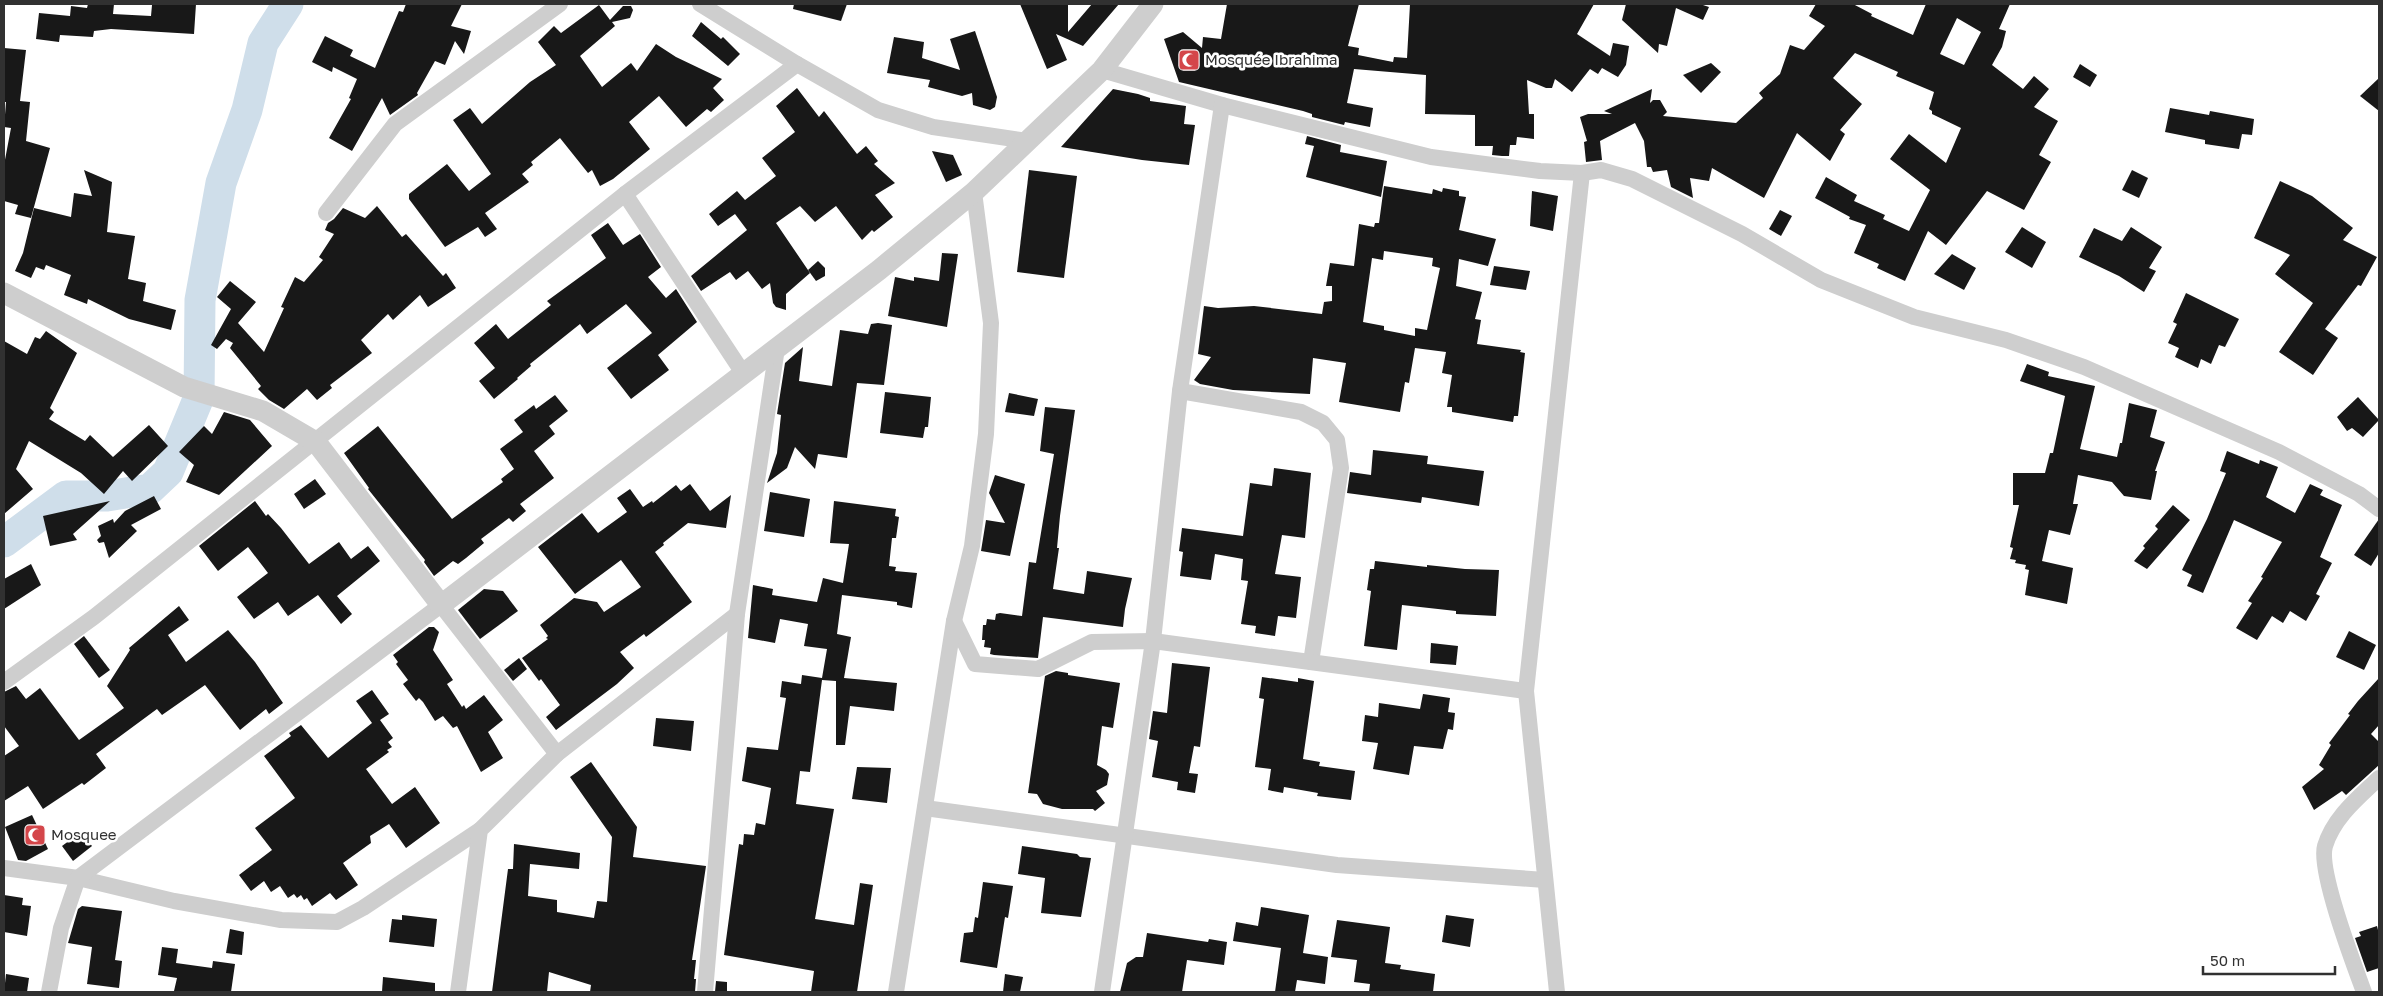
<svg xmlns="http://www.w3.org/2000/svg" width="2383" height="996" font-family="'Golos Text',sans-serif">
<rect width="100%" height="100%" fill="#fff"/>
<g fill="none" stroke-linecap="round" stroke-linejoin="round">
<!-- river -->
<polyline stroke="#cfdeea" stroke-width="31" points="4,542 66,496 107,496 150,489 168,472 199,397 200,300 221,183 247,110 263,43 288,4"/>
</g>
<!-- building -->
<g fill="#181818" fill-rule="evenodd">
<polygon points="88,4 114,4 113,14 151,16 152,5 196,4 194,34 111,29 94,31 93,37 60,35 59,42 36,39 39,13 70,16 71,6 87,8"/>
<polygon points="406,4 462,4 451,26 471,31 464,54 455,41 445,65 435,61 417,93 418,95 390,115 382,98 352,151 329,138 351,99 349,98 357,79 333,67 332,72 312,62 325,36 353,50 350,56 375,68 399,11 403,12"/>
<polygon points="794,4 847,4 841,21 793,9"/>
<polygon points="1020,4 1068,4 1068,32 1092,4 1119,4 1083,46 1056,34 1067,60 1047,69"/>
<polygon points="1227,4 1359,4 1348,46 1359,48 1358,55 1393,62 1394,57 1407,58 1410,4 1594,4 1577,34 1610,56 1613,43 1629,46 1626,65 1618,77 1602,68 1598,74 1590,69 1572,92 1555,79 1552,88 1546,88 1527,80 1529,114 1534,114 1534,139 1517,137 1516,145 1510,145 1509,156 1502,156 1492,155 1493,146 1475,146 1475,115 1425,114 1426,75 1354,69 1347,103 1373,108 1370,127 1345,122 1344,125 1312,117 1312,114 1303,111 1179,82 1164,39 1183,32 1202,48 1203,37 1221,39"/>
<polygon points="1626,4 1700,4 1709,7 1703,20 1676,8 1667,46 1659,44 1658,53 1622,20"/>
<path d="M1816 4H1853L1872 14 1871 16 1913 35 1926 4H2010L1999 29 2006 31 2002 47 1992 65 2023 89 2034 76 2049 89 2034 107 2058 121 2039 155 2051 162 2024 210 1987 191 1946 245 1928 231 1905 281 1877 268 1879 264 1854 253 1866 225 1849 219 1850 217 1815 198 1826 177 1857 195 1854 201 1885 215 1883 219 1909 231 1930 190 1890 159 1909 134 1946 163 1961 128 1932 114V111L1929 109 1934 92 1896 76 1898 72 1855 53 1833 78 1862 104 1840 130 1845 134 1830 161 1797 133 1764 198 1712 168 1709 181 1690 178 1693 198 1671 187 1667 170 1653 172 1651 167H1647L1644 141 1635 123 1600 141 1602 160 1586 162 1584 142 1587 141 1580 117 1588 114H1612L1604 111 1652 89 1650 103 1653 100H1660L1667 112 1663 116 1736 123 1763 98 1759 93 1780 74 1790 45 1804 50 1825 26 1809 16ZM1957 18 1981 32 1964 65 1940 54Z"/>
<polygon points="599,5 610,20 623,6 631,6 633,10 630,18 612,22 615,26 580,56 602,87 631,63 637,71 656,44 676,57 722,79 713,88 724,100 711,112 707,109 686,127 659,96 629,122 650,149 613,179 600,186 592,170 588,173 560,138 531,162 533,165 522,174 529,182 485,213 497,229 485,237 478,227 445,247 409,199 409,194 447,164 469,191 491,174 453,120 470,108 482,124 530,82 556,65 538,42 554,26 561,33"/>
<polygon points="701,22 721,39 723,37 740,54 728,66 692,36"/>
<polygon points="975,31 997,97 995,107 990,110 973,105 972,93 962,96 928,87 930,80 887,73 894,37 924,42 922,58 960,70 950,39"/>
<polygon points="4,48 26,50 20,101 30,102 26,141 50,148 31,218 15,214 18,205 4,201 4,165 11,128 4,127 6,102 4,102"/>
<polygon points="1711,63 1721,72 1701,93 1683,75"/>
<polygon points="2080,64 2097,75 2090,87 2073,77"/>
<polygon points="2379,78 2379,111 2360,96"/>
<polygon points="797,88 819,117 824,111 857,154 866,146 878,161 874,164 895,183 875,195 893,217 874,232 872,230 862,240 836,206 815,222 800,206 776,223 810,273 786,294 786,310 776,307 773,303 770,283 762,289 748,271 736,280 730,272 701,291 691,276 747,230 735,214 718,226 709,214 737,191 745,200 776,176 762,158 795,132 776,106"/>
<polygon points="1113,89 1138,94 1150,98 1150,101 1186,106 1184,124 1195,125 1189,165 1142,160 1061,147"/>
<polygon points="2170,108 2209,115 2210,111 2254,119 2252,135 2242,134 2239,149 2205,144 2205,140 2165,132"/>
<polygon points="1307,136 1341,145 1340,152 1387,161 1381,197 1306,177 1314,146 1305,144"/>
<polygon points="932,151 953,155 962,175 946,182"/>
<polygon points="84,170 112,182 107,232 135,236 128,279 146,283 143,301 176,310 171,330 129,319 88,299 87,304 64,295 71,275 46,265 44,270 36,267 31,278 15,271 23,253 34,208 71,217 74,193 92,196"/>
<polygon points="1029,170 1077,176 1064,278 1017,272"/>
<polygon points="2132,170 2148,178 2139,198 2122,190"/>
<polygon points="2280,181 2312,196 2353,228 2343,240 2377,257 2361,286 2358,285 2325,329 2338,338 2313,375 2279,352 2313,303 2275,274 2290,255 2254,238"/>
<path d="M1384 186 1432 194 1433 189 1442 192 1443 188 1459 191V196L1466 197 1459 230 1496 239 1488 266 1459 259 1456 286 1482 292 1475 319 1481 320 1477 344 1521 350 1520 352 1525 353 1518 416H1514L1513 422 1452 412V407H1447L1452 375 1442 373 1446 352 1415 348 1409 383 1405 382 1400 412 1339 402 1346 363 1313 358 1310 394 1233 390 1200 384 1194 380 1211 357 1198 354 1204 306 1218 308 1254 306 1322 314 1324 302 1332 301V286H1326L1330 263 1354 266 1359 224 1374 227 1375 223H1379ZM1384 251 1433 258 1432 266 1440 268 1427 330 1415 328V336L1384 330V326L1363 322 1372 258 1383 260Z"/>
<polygon points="1532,191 1558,196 1553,231 1530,226"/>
<polygon points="377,206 402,237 406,234 443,276 446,273 456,288 428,307 420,295 393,320 388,314 361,340 372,353 330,385 332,388 317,400 307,389 284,409 269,400 258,389 261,386 230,348 233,343 226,339 217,349 211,345 231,309 217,297 230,281 256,302 238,323 264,352 284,308 281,307 295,277 304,282 323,260 319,257 334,234 325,230 328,223 334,219 343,208 365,218"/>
<polygon points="1780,210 1792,216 1781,236 1769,229"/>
<polygon points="608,223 623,245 640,234 661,267 648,277 666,298 676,289 697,322 658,355 669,370 631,399 607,368 652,333 626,304 587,334 580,324 530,364 531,366 517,378 518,379 494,399 479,381 495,368 474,343 496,324 508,339 551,305 547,301 606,258 591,235"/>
<polygon points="2022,227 2046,242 2032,268 2005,252"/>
<polygon points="2131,227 2162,247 2149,268 2156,271 2144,292 2119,276 2079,257 2094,228 2122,241"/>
<polygon points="942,253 958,254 947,327 888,316 895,277 914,281 914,277 939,281"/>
<polygon points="1952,254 1976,268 1964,290 1934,274"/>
<polygon points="818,261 825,268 825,276 816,281 808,270"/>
<polygon points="1494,266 1530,271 1526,290 1490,285"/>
<polygon points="2186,293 2239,319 2225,347 2219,345 2211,364 2201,359 2198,368 2175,357 2179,348 2168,343 2177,324 2173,322"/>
<polygon points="878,323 892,325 884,385 857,383 847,458 818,454 815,469 795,447 787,468 767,483 777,453 781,415 777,414 785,363 803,347 799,381 832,386 840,330 868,334 871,324"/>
<polygon points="46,331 77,353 50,408 54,412 49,419 85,441 90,435 113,457 149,425 168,446 132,481 123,471 104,494 81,473 29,441 16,469 33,489 4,514 4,341 27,354 35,337 40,339"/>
<polygon points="2027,364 2049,372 2048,376 2095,386 2080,449 2117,457 2120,443 2122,443 2129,403 2157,410 2150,437 2165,442 2155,471 2157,471 2151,500 2124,496 2112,482 2078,475 2073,504 2078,504 2070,535 2049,530 2042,561 2073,568 2067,604 2025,595 2029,570 2025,569 2026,565 2015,563 2016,560 2010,559 2013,548 2010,547 2019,505 2013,505 2013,473 2045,473 2050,453 2053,453 2065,396 2020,381"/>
<polygon points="885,392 931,397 928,427 925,427 923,438 880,433"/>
<polygon points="1009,393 1038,399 1034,416 1005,412"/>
<polygon points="555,395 568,411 549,426 555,434 534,451 554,478 520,504 526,511 513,522 509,518 481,539 484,543 466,558 458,564 453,561 434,576 424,562 425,560 368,489 369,488 344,453 378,426 452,519 503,482 501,479 514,469 500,449 523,432 514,420 534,405 536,409"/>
<polygon points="2358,397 2379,420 2363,437 2352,428 2347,431 2337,417"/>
<polygon points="1045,407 1075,410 1060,516 1057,548 1059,548 1053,589 1084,594 1087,571 1132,578 1125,609 1123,627 1043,617 1038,658 994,655 990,654 991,648 984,647 985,640 982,640 983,625 986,625 987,619 995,620 996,614 1000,613 1022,616 1029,562 1036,563 1054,454 1040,451"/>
<polygon points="224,412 250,420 272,446 219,495 186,482 194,465 179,452 204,426 212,434"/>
<polygon points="1373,450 1428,456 1427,464 1484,471 1479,506 1422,497 1421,503 1347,493 1350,472 1371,475"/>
<polygon points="2227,451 2259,464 2260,460 2278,467 2266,497 2295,513 2310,484 2323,490 2320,495 2342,505 2320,557 2332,563 2316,594 2320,596 2306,621 2290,611 2283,623 2272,616 2257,640 2236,628 2252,603 2248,601 2263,578 2261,577 2282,542 2234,520 2203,593 2187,586 2192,575 2182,570 2207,519 2226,473 2220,471"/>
<polygon points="1274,468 1311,473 1305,538 1282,535 1275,574 1301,577 1296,618 1278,616 1275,636 1255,633 1256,626 1241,624 1248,581 1241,580 1243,559 1215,554 1211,580 1180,576 1183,552 1179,551 1182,528 1243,536 1250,483 1272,486"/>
<polygon points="995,475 1025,484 1010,556 981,551 986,520 1005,523 989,493"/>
<polygon points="315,479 326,494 304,509 294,494"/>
<polygon points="690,484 710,511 731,495 726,528 688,523 663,543 664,545 655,552 692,602 646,637 644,634 620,652 634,668 617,684 556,730 546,717 560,705 541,679 539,681 522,658 548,639 546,638 548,636 540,625 574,598 597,602 604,612 641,587 621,560 575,594 538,547 582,513 598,533 627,512 617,498 630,489 643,507 652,501 653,503 676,485 681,491"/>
<polygon points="770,492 810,499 804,537 764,531"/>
<polygon points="154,496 161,509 131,525 137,531 109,558 104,542 99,543 97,540 101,536 98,526 113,519 114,523 125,511"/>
<polygon points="110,501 73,534 77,540 50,546 43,516"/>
<polygon points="255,501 266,516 268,514 281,528 309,564 339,542 351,559 368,546 380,561 337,596 352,614 341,624 318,595 288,616 278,602 254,619 237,597 268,573 248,547 218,571 199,546"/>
<polygon points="834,501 896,509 895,516 899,517 896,538 892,538 889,566 896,567 895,571 917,573 912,608 897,605 897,602 842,595 837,634 851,637 844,678 897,683 894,711 850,706 845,745 836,745 836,681 822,680 810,772 800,771 796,804 834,809 815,919 854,925 860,883 873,885 857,992 811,992 814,971 724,955 739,844 743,845 744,834 754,835 756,823 765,825 771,788 742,781 747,747 778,750 786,698 780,697 782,681 801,684 802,675 822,678 827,649 804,646 808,624 780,619 775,643 748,638 753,585 773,589 772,595 817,602 823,578 843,583 849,544 830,543"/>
<polygon points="2173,505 2190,520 2147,569 2134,561 2145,548 2143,546 2158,529 2155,526"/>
<polygon points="2379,519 2379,553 2371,566 2354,555"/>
<polygon points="1375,561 1427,567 1427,565 1465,569 1499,570 1496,616 1456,614 1456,611 1402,605 1397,650 1364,646 1371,591 1367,590 1370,569 1374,569"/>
<polygon points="31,564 41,585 4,609 4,579"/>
<polygon points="484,589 503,591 518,611 480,639 458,610"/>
<polygon points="179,606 189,620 168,635 186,662 228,630 255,662 283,703 269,714 266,709 240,730 205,685 162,715 157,709 96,754 106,768 84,785 82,783 43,809 28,786 4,801 4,756 19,746 4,726 4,692 16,686 26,699 40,688 79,740 124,708 107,686 130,650 129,648"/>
<polygon points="429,627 434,627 439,632 433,650 453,680 447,684 462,707 464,705 466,709 484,695 503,720 488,732 503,758 481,772 457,726 453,728 443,716 435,721 423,702 419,698 416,701 403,684 408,680 396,664 398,662 393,655"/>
<polygon points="2349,631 2376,645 2364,670 2336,657"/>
<polygon points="84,636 110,670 99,678 74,644"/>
<polygon points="1431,643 1458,646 1456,665 1430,663"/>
<polygon points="519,658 527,669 513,681 504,670"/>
<polygon points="1172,663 1210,667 1200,747 1194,746 1189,773 1198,774 1195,793 1177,790 1178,782 1152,777 1158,741 1149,739 1153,711 1167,713"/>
<polygon points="1056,671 1068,673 1068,675 1120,683 1113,728 1102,726 1097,765 1106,770 1109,774 1107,785 1096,791 1105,803 1095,811 1093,809 1062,809 1043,804 1037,794 1028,793 1045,676"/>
<polygon points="1262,677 1298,682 1298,678 1314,681 1303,759 1320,762 1319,766 1355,771 1351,800 1317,796 1318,793 1284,787 1283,793 1268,790 1271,769 1255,767 1264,699 1259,698"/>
<polygon points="2379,678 2379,725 2371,734 2379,742 2379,765 2346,795 2342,791 2314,810 2302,787 2324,769 2319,765 2331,745 2329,743 2350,715 2348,714 2358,701"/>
<polygon points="372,690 389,714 380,720 393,738 388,742 392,747 387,750 389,752 366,769 392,804 415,787 440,823 406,848 389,824 370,836 371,843 343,863 358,885 336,900 330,893 312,906 307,898 304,900 301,895 297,898 294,894 288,898 280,886 271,892 264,881 251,891 239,875 272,850 255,828 295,798 264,756 291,736 289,733 301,725 328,758 372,723 356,701"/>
<polygon points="1423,694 1450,698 1448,712 1455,713 1453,730 1448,729 1443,749 1414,746 1409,775 1373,769 1378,743 1362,741 1365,715 1378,717 1379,703 1420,709"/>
<polygon points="656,718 694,721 691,751 653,746"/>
<polygon points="591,762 637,827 633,857 706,866 692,960 696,960 694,979 696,979 695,992 590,992 591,985 549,972 547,992 492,992 508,869 513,869 514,844 580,853 579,869 530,864 528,896 557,900 557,912 594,918 597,901 607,902 612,837 570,777"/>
<polygon points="857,767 891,768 887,803 852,799"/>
<polygon points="32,815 48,849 26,861 18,860 5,827"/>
<polygon points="81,832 92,846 73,861 62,846"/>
<polygon points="1022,846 1077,854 1080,857 1091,858 1081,917 1041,913 1045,878 1018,874"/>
<polygon points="983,882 1013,886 1008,918 1005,917 997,968 960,962 964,933 973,932 975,917 978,918"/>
<polygon points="4,895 23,898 22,905 31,906 27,936 4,932"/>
<polygon points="82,906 122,911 115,960 122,961 119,988 87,984 92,947 68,943 78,909"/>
<polygon points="1261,907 1309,915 1303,953 1328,957 1325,984 1297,980 1295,992 1275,992 1281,948 1233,941 1236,922 1258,926"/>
<polygon points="402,915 437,919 434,947 389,942 392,919 402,920"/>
<polygon points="1446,915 1474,919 1470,947 1442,942"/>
<polygon points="1337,920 1390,927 1385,963 1401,965 1400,969 1435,974 1433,992 1369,992 1370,984 1354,982 1357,960 1331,957"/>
<polygon points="2377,926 2379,934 2379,968 2367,972 2355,938 2361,936 2359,932"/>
<polygon points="230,929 244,932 242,955 226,953"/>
<polygon points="1147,933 1208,942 1209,939 1227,942 1224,965 1187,960 1182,992 1120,992 1127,963 1136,957 1143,957"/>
<polygon points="162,947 178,949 176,963 212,968 213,961 235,964 231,992 174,991 177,978 158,975"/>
<polygon points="6,974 29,978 27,992 4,992"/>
<polygon points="1005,974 1023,977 1020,992 1003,992"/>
<polygon points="383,977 435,983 435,992 382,992"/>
<polygon points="716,981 727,982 727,992 715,992"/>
</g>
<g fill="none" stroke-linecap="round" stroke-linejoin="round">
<!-- minor -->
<g stroke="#cecece" stroke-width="16">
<polyline points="700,4 797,64 878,110 933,127 1027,141"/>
<polyline points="1102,70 1222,105 1431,157 1540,171 1582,173 1601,170 1632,179 1742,234 1821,280 1914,317 2006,340 2084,367 2279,452 2359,494 2379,509"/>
<polyline points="625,194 743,373"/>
<polyline points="326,213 395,124 560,4"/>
<polyline points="1180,391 1301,412 1323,423 1337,440 1341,468 1311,662"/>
<polyline points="954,621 975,664 1038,669 1092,642 1153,641 1526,691"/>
<polyline points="4,682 94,617 625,194 797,64"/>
<polyline points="925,808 1337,865 1545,880"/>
<polyline points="4,868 78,878 174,901 281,920 337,922 363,908 480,830"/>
<polyline points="49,992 61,928 78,878 441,605 557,754 737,614"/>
<polyline points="458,992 480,830 557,754"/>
<polyline points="705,992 737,614 777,348"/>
<polyline points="896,992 954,621 972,546 986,434 991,323 974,192"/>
<polyline points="1102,992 1153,641 1180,391 1222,105"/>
<polyline points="1557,992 1526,691 1582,173"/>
<path d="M2364 992C2354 965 2318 870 2325 846 2334 817 2358 798 2379 778"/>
</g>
<!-- tertiary -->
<polyline stroke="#cecece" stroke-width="21" points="4,293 184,387 263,411 316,442 441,605 879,270 974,192 1102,70 1153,4"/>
</g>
<!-- icons -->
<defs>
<g id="mosque-square" transform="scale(1.125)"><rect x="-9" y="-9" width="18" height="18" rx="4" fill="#d4464a" stroke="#fff"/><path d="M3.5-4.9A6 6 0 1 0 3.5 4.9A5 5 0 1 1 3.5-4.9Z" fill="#fff"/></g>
</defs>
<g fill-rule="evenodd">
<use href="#mosque-square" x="1189" y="60"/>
<use href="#mosque-square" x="35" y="835"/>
</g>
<g text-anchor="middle" stroke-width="5" stroke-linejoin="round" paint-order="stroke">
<!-- poi labels -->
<g font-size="15" fill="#313131" stroke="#fff" text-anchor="start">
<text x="1205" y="65">Mosquée Ibrahima</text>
<text x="51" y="840">Mosquee</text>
</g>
</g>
<!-- border -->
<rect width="2383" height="996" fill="none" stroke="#313131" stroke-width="10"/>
<!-- scale -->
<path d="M2203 966v8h132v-8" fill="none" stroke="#313131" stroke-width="2.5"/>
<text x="2210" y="966" font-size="15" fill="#313131" stroke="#ffffff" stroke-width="4" paint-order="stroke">50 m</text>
</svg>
